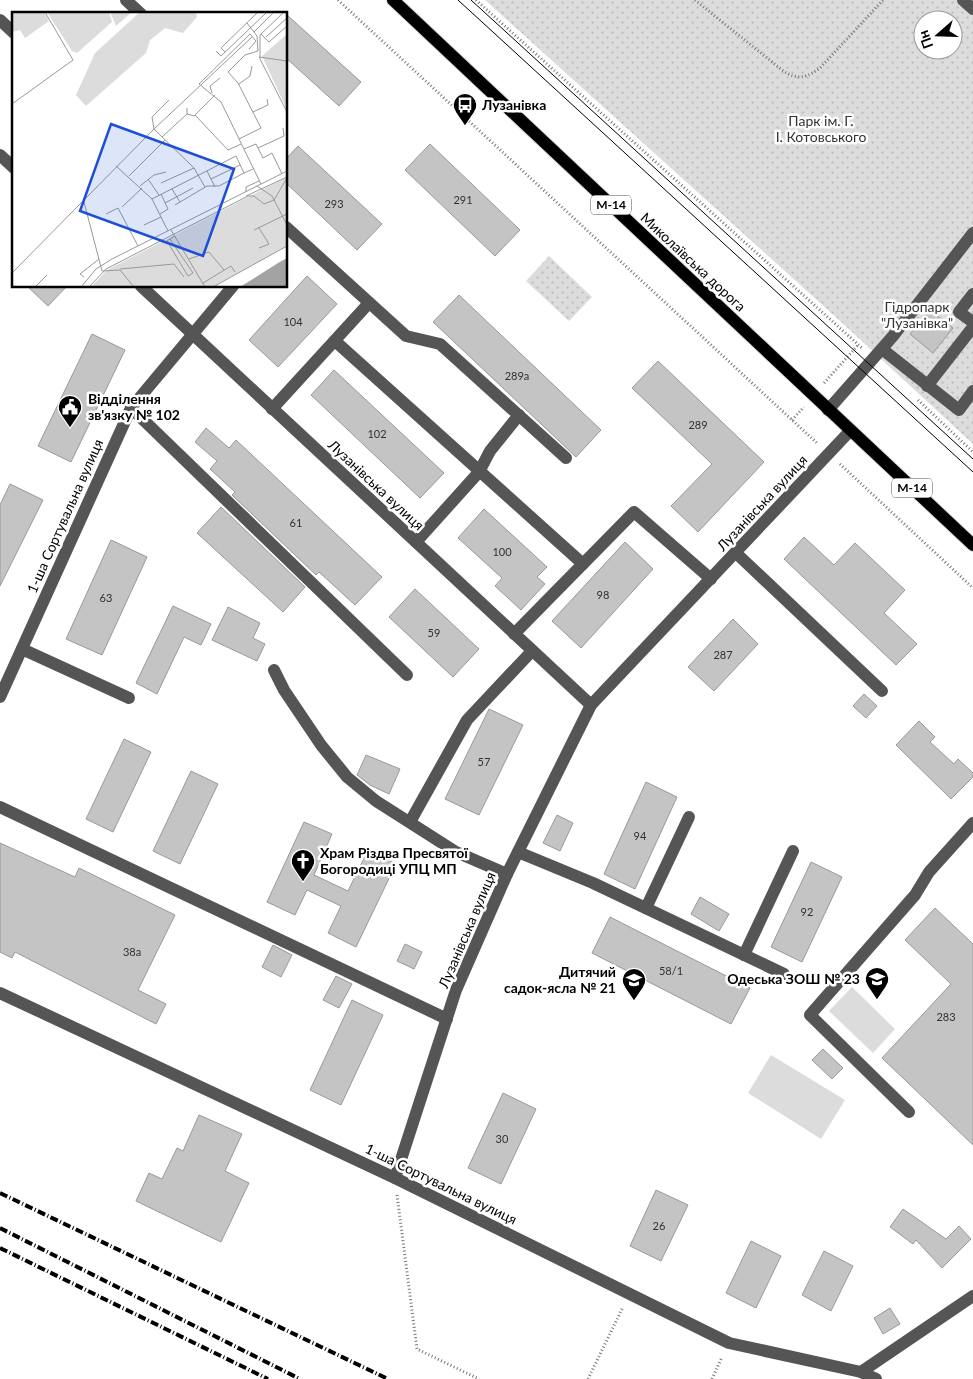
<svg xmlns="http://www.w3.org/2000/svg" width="973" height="1379" font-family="Lato,sans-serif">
<defs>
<pattern id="park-dots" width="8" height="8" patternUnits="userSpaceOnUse" patternTransform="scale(1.25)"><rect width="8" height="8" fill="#dcdcdc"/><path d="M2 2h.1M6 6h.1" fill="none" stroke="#bbb" stroke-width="1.8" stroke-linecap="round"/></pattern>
</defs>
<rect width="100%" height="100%" fill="#fff"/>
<!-- park -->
<g fill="url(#park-dots)" fill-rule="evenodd">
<path d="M485 0H973V444L839 320ZM923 20H953V50H923Z"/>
<polygon points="549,256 592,297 569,321 526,281"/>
</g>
<!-- pitch -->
<g fill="#dcdcdc">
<polygon points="852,987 895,1029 873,1053 829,1011"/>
<polygon points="771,1055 845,1100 821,1139 748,1093"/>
</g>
<!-- building -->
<g fill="#c4c4c4" stroke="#999">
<polygon points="286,14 361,82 339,106 286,58"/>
<polygon points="430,144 520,230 495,256 405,170"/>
<polygon points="298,146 382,224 357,250 286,183 286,159"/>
<polygon points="307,276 337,304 278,367 249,340"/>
<polygon points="27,286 67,286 48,306"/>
<polygon points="459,295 601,430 576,457 433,322"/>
<polygon points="930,310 953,328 933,353 910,334"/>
<polygon points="92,334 125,350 71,462 38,446"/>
<polygon points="658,361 764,462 698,532 671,506 712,464 632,388"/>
<polygon points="334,370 444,473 420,498 311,395"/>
<polygon points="206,428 229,448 236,440 382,577 355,605 319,572 316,575 232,495 235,492 210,469 217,461 195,442"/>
<polygon points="10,484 43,500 0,586 0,505"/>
<polygon points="221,507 305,587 283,612 197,533"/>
<polygon points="484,509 547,567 537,577 545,584 521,610 495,586 502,578 458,538"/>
<polygon points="804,537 834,565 855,543 905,590 884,613 917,644 896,665 784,559"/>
<polygon points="111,540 147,557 102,655 66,639"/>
<polygon points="625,542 653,569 581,648 552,621"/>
<polygon points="415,589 479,649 453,677 389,617"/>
<polygon points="173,606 211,624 201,645 184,637 157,694 136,683"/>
<polygon points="228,607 260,623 253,638 265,644 257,661 212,640"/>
<polygon points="733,619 758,644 714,691 688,667"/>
<polygon points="864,694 877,706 866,718 853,706"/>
<polygon points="489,709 523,725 479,815 445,799"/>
<polygon points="919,721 935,737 930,742 954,764 958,759 973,773 973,777 951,799 896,745"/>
<polygon points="124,739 151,752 113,832 86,819"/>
<polygon points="366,755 400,769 389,794 370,785 357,775"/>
<polygon points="191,771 218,784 180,864 153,851"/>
<polygon points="646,782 677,797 635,889 604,874"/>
<polygon points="557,815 573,823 560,851 543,843"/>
<polygon points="304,822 332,834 314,875 348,891 368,850 396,864 356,947 328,933 341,906 307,890 295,915 267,902"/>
<polygon points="0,843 75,877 79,868 175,915 138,990 166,1004 156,1024 15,952 12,958 0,952"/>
<polygon points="811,862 842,877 802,962 771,947"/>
<polygon points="700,897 729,914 719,931 691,914"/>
<polygon points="935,908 973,944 973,1145 882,1058 951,984 905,940"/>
<polygon points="610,917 750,988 731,1024 592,953"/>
<polygon points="405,944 422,952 414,969 397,961"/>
<polygon points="273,945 292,955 281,977 262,967"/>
<polygon points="336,976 352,984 339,1008 323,1000"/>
<polygon points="352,1000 383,1015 341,1105 310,1090"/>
<polygon points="823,1049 843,1068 832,1079 812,1060"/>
<polygon points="503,1093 536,1109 501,1184 468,1168"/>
<polygon points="199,1115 242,1134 225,1171 249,1183 221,1242 136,1201 149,1173 162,1179 177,1148 183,1151"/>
<polygon points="656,1190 688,1205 661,1261 630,1246"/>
<polygon points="903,1209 946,1239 959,1226 971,1239 942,1268 916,1240 913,1244 890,1227"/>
<polygon points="751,1241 781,1256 756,1308 726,1293"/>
<polygon points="824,1251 853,1266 831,1311 802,1295"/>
<polygon points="890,1308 900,1324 883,1334 874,1318"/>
</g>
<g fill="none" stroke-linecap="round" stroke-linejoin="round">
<!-- major casing -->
<g stroke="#dbdbdb" stroke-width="14">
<polyline id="major" points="393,0 973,545"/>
</g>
<!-- path -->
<g stroke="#777" stroke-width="3" stroke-dasharray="1 2.5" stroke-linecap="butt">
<polyline points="338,0 817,443"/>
<polyline points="476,0 862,348"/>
<path d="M695 0 782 70C797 81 807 78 821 67L883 0"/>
<polyline points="824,383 858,345"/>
<polyline points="918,400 973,452"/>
<polyline points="792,420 804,407"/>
<polyline points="840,464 973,588"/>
<polyline points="397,1195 417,1349 479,1379"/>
<polyline points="588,1379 623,1307"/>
<polyline points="712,1379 722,1357"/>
</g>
<!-- minor -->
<g stroke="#555" stroke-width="12">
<polyline points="126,0 141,14"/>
<polyline points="963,0 973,9"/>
<polyline points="0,20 14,33"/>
<polyline points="0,155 14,168"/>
<polyline points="286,227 406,336 440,344 566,458"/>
<polyline points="141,286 591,705"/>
<polyline points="973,294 959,312 973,322"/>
<polyline points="335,341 583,564"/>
<polyline points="882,349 959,410 973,391"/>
<polyline points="927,386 973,327"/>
<polyline points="131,408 407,675"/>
<polyline points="272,409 369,303"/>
<polyline points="828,410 893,336 973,233"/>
<polyline points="416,542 479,472 490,451 519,415"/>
<polyline points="736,553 882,691"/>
<polyline points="514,634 634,512 711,579"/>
<polyline points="22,649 129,698"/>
<polyline points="274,670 284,690 321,745 347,777 376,801 456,852 507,874"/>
<polyline points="0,697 131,408 233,286"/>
<polyline points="0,807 447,1019"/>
<polyline points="410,822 467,720 532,651"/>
<polyline points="518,852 593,883 784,974"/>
<polyline points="646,908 689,817"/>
<polyline points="744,955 793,851"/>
<polyline points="0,993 395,1178 729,1343 861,1372 876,1379"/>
<polyline points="909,1112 810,1015 915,895 929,872 973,823"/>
<polyline points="395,1178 456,990 507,874 591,705 850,431"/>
<polyline points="861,1372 973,1296"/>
</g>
<!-- major -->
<use href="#major" stroke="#000" stroke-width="12"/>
<!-- tram -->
<g stroke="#000" stroke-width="1">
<polyline points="458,0 973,472"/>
<polyline points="471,0 973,459"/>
</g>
<!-- rail -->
<g stroke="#000" stroke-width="4" stroke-dasharray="8 2.5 1 2.5" stroke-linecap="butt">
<polyline points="0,1193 388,1379"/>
<polyline points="0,1228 300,1379"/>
<polyline points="0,1248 268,1379"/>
</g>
</g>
<!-- icons -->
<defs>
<g id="bus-pin" transform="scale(1.25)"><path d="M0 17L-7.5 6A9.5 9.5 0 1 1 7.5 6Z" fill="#000" stroke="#fff"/><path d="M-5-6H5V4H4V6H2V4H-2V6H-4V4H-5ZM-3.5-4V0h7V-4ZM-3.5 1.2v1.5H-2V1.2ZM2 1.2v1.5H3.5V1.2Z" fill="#fff"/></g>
<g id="civic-pin" transform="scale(1.25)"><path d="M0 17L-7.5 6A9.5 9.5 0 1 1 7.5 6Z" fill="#000" stroke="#fff"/><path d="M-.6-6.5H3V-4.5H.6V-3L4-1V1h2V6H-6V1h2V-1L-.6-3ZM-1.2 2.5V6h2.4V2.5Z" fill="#fff"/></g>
<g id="church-pin" transform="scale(1.25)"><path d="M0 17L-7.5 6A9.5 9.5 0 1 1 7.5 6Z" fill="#000" stroke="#fff"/><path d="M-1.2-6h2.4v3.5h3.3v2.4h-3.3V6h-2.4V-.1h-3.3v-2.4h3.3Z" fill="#fff"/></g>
<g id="school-pin" transform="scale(1.25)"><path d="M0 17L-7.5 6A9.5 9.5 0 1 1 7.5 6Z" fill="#000" stroke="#fff"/><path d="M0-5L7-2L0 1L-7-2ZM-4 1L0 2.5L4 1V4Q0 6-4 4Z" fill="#fff"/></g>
</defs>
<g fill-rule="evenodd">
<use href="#bus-pin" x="465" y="105"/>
<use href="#civic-pin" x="70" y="407"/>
<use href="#church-pin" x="303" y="861"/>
<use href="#school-pin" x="877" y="979"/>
<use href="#school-pin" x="634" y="980"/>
</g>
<g text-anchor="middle" stroke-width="5" stroke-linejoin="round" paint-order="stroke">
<!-- number labels -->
<g font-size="11" fill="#313131">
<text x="463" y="204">291</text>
<text x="334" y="208">293</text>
<text x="293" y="326">104</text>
<text x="517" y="380">289а</text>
<text x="698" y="429">289</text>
<text x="377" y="438">102</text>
<text x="296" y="527">61</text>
<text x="502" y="556">100</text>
<text x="603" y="599">98</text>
<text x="106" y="602">63</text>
<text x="434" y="637">59</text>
<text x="723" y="659">287</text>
<text x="484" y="766">57</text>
<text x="640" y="840">94</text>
<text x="807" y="916">92</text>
<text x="132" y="956">38а</text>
<text x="671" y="975">58/1</text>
<text x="946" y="1021">283</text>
<text x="502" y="1143">30</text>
<text x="659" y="1230">26</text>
</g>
<!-- shield labels -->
<g fill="#fff" stroke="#4c4c4c" stroke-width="1">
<rect x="591" y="195.5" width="40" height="19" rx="4"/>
<rect x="892" y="478.5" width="40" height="19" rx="4"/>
</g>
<g font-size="12" font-weight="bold" fill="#000">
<text x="611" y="209">М-14</text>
<text x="912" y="492">М-14</text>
</g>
<!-- poi labels -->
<g font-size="14" font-weight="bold" fill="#000" stroke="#fff" text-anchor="start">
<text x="482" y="110">Лузанівка</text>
<text x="88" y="404">Відділення<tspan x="88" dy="16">зв'язку № 102</tspan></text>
<text x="320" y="858">Храм Різдва Пресвятої<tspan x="320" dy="16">Богородиці УПЦ МП</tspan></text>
<text x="616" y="977" text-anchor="end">Дитячий<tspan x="616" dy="16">садок-ясла № 21</tspan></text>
<text x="860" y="984" text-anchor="end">Одеська ЗОШ № 23</text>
</g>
<!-- park labels -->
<g font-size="14" fill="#333" stroke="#fff">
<text x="821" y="126">Парк ім. Г.<tspan x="821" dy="16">І. Котовського</tspan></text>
<text x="917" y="312">Гідропарк<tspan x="917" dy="16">"Лузанівка"</tspan></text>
</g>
<!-- street labels -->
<g font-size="14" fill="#000" stroke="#fff">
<text transform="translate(693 262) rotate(43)" y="5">Миколаївська дорога</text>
<text transform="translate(376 485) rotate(43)" y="5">Лузанівська вулиця</text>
<text transform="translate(762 503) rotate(-47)" y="5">Лузанівська вулиця</text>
<text transform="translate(65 516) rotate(-66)" y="5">1-ша Сортувальна вулиця</text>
<text transform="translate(467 930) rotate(-67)" y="5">Лузанівська вулиця</text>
<text transform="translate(441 1184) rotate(26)" y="5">1-ша Сортувальна вулиця</text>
</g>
</g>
<!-- overview -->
<g transform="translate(12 12)">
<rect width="275" height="275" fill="#fff"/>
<path d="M0 0H32L37 9 13 26 8 18 0 20ZM35 0H97L100 10 65 41 60 39ZM98 0H120L104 14ZM128 0H184L185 5 171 21 153 16 147 21 138 28 134 41 74 94 64 83 83 41ZM275 22V98L250 44Z" fill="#dcdcdc"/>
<path d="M275 165V234L201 275H79L95 258Z" fill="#dcdcdc"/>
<path d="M275 246V275H228L266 251Z" fill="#a3a3a3"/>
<path fill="none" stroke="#999" stroke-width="1" d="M272 0 248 23V47L275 100M235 11 245 24 246 39M242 20 262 0M249 22 257 30 275 14M254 25 275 6M237 37 244 29 238 22 187 72 209 90 249 172M204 39 209 44 255 0M213 40 209 36 246 0M247 45 275 49M227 72 238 64 240 54M200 81 198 74 208 66M157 88 140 105 142 117 240 25M0 92 61 48 33 0M175 96V102L182 104 203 83M241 100 256 93 255 87M183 103 216 138 229 132M150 125 175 102M227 127 249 116 226 71 216 60 233 43 246 39M246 136 272 124 271 116M232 137 244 132 251 146 260 141 270 162M104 154 140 187 156 219M195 159 203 175M117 164 153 128M136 167 147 183M199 167 228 153M149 171 182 156M128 174 142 163 154 160M245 174 260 184 275 213M160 177 168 190M234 180V175L247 169M234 184 275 165M140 187 224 144 232 161 241 157M72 190 90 259 108 258 122 275M153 191 181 176M163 193 195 174H207L232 161M110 195 130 176M94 202 106 196 126 234M148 202 156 197 149 182M132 213 149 205M247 216 257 232 247 236M159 218 193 275M242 218 275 202M158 227 181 261 176 264 155 229 158 227 163 224M177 247 197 240 212 258M108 257 162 252 172 265M0 261 142 117 182 156 193 175M72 265 68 262 87 247M191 271 219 254 223 260M23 275 35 263M69 275 84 257 100 247 275 159M77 275 94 257 236 184H242L252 192 262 188 275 166M201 275 275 234"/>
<path fill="#1d4ed8" fill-opacity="0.15" stroke="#1d4ed8" stroke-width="2.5" d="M99 112 222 157 191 244 68 199Z"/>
<rect width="275" height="275" fill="none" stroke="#000" stroke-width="2.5"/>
</g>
<!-- north arrow -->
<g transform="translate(938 35) rotate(250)"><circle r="24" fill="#ffffff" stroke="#999999"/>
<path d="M0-4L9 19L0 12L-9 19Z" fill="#000000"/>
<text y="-8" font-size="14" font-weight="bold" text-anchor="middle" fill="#000000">Пн</text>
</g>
</svg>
